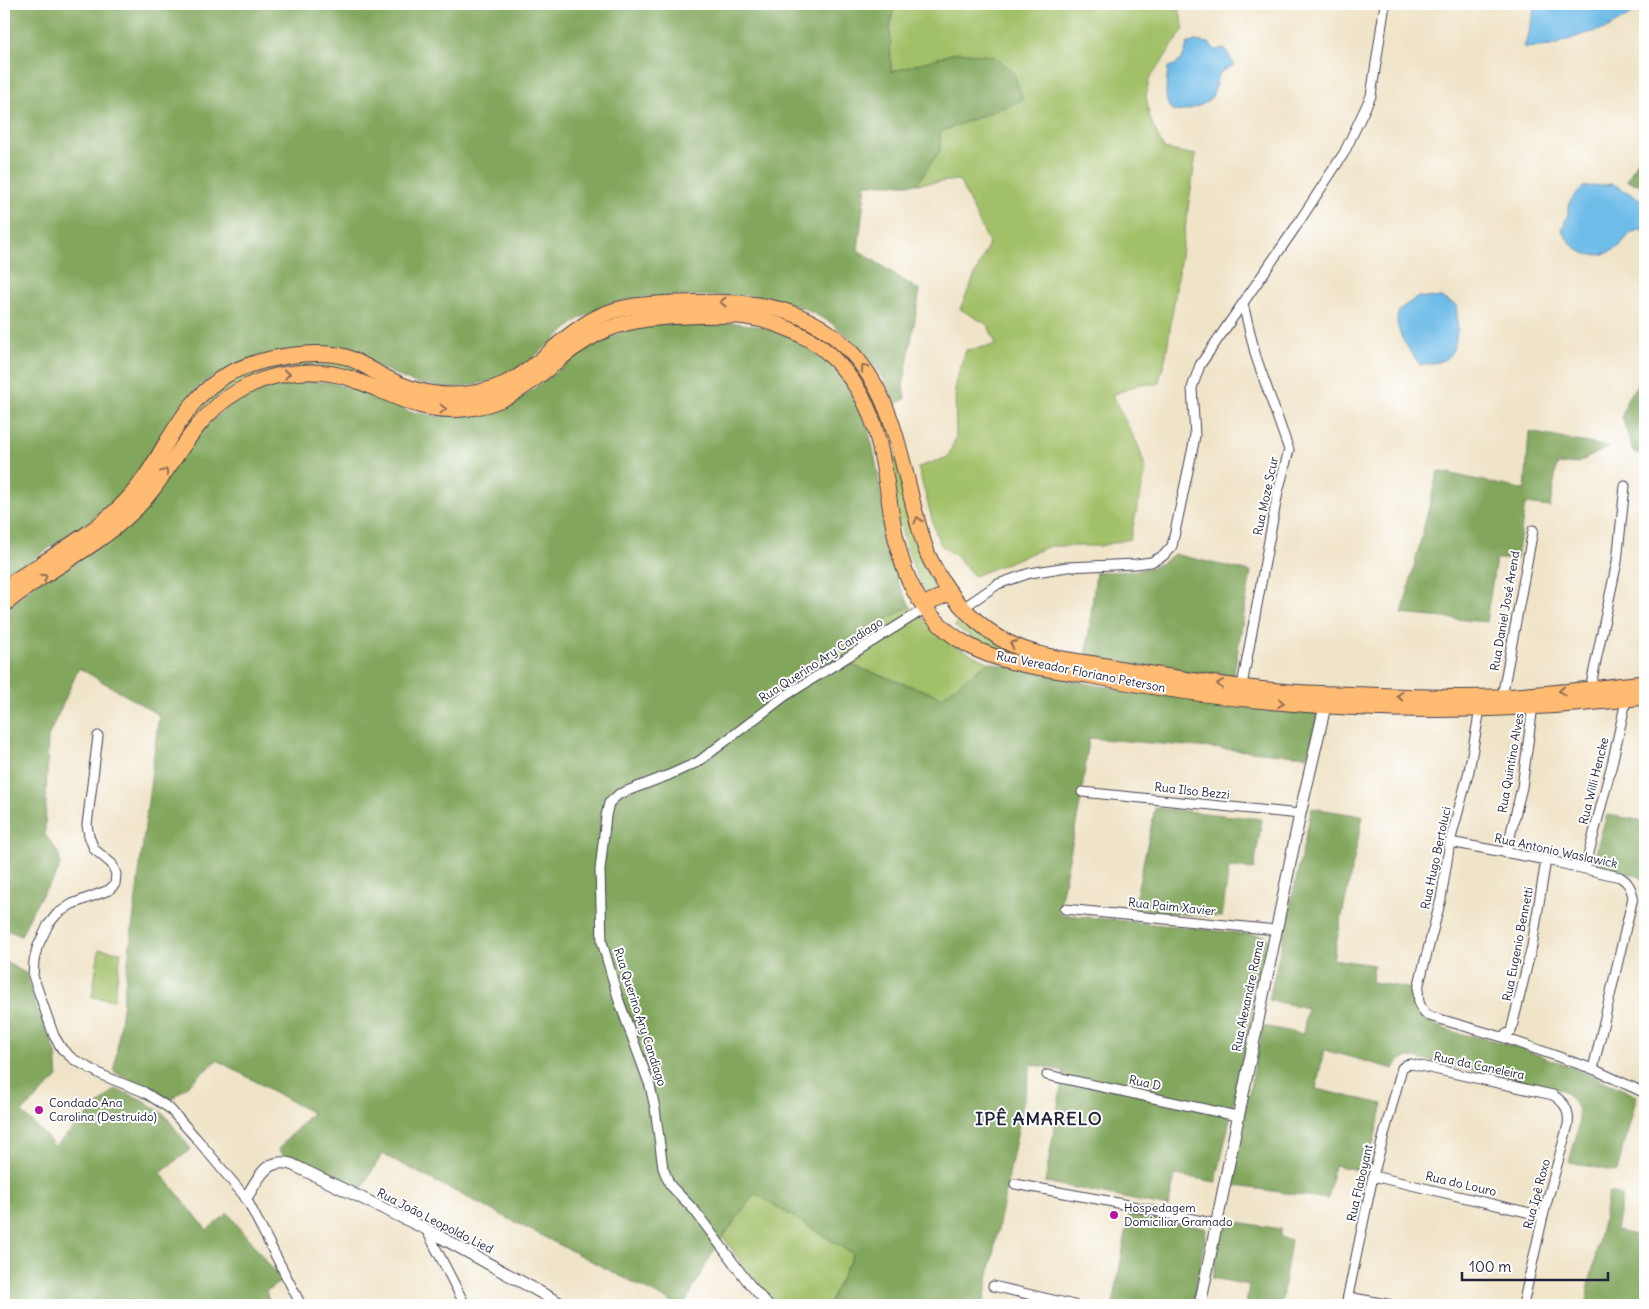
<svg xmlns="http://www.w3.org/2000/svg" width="1649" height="1309" font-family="Delius,sans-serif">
<rect width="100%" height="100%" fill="#fff"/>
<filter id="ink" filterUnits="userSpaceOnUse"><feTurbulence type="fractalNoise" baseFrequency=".02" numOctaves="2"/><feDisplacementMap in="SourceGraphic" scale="10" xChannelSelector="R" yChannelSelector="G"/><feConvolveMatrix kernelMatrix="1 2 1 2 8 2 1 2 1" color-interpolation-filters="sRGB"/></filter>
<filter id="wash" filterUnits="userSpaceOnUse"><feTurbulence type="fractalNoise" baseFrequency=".0096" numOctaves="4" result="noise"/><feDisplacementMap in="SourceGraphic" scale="20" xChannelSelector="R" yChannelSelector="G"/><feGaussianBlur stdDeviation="1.12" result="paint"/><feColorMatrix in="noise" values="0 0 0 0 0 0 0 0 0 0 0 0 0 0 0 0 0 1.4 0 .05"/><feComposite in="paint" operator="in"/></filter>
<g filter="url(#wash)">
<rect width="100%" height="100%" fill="#f0e4c8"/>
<!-- green -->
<g fill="#a2c067" stroke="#627151">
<polygon points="894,4 1178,4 1184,29 1149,80 1146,96 1150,119 1164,149 1196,155 1166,356 1158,384 1140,384 1112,395 1138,445 1146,470 1130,539 1100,546 1050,546 974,576 957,557 941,545 936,534 918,467 948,457 956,437 955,384 966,350 996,345 988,325 960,309 989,243 959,180 917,184 940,150 940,132 1022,100 958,53 891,73 890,29"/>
<path d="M724 307C789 310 848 341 878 400 889 423 893 448 899 473 906 500 913 527 920 553L926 570 937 591 928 598C912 570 903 540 896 509 884 448 886 399 836 352 819 336 797 323 774 316 749 309 724 311 697 311 660 313 622 311 589 331 565 345 547 367 523 382 504 394 483 400 461 402 421 407 395 389 360 376 324 361 282 364 247 380 197 403 184 439 153 480 139 498 124 513 107 527L4 598 5 594 107 525C124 510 140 494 153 474 171 446 185 413 212 392 244 366 313 351 352 366 365 371 376 380 389 386 418 401 452 406 484 397 534 384 555 347 597 323 630 305 686 308 724 307Z"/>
<polygon points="910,606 942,635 961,649 988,662 942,697 822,655"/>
<polygon points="965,616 1013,653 1102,671 1012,655 988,647 954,626"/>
<polygon points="99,949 121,952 114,1000 92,997"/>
<polygon points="755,1193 853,1254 829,1305 778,1305 745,1268 723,1237"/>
</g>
<!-- forest -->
<g fill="#81a65c" stroke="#52644c">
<polygon points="4,4 894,4 890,29 891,72 958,52 993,56 1013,71 1023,100 940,132 940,150 917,184 866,184 858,250 920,291 903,386 905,399 896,404 885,381 870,359 850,338 830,322 805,309 782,301 760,296 742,295 642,297 608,304 579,319 530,360 512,372 494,380 473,385 453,388 419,384 407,380 342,350 214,375 201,385 187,399 138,478 117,502 4,579"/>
<polygon points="1645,144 1645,186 1627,181"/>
<path d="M735 323C743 324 753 325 761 327 821 342 858 385 872 444 881 481 882 519 891 556 893 565 895 574 898 582 902 590 906 598 910 606L822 655 942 697 988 662 1095 685 1173 697 1315 712 1317 716 1308 756 1089 738 1081 799 1058 914 1266 936 1269 941 1216 1182 1175 1175 1168 1207 1045 1182 1064 1071 1031 1064 983 1305H828L853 1254 755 1193 715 1248 684 1305H677L382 1154 361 1190 284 1157 278 1149 312 1113 217 1060 171 1100 114 1072 159 715 79 668 48 737 45 835C72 865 58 871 40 898 32 909 27 923 21 936L4 929V612L192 442 226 407 251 393 274 384 301 380 331 383 354 389 410 412 437 416 479 415 501 408 523 397 582 352 604 339 628 330 659 324Z"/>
<polygon points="1645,374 1645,454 1633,452 1622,417 1627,399"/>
<polygon points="1529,432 1609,447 1577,463 1557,465 1550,507 1525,504 1517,559 1496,559 1486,622 1402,614 1438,471 1525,490"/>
<path d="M1174 554 1251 572 1233 679 1158 669 1086 655 1096 572C1123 571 1153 574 1174 554Z"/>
<polygon points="1155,808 1262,819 1254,869 1229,867 1222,917 1133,910"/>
<path d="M1312 808 1363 816 1333 959 1374 965 1372 982 1413 989C1412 1002 1416 1014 1428 1021 1451 1036 1483 1036 1509 1045 1552 1059 1595 1076 1637 1096L1617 1172 1569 1162C1576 1134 1590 1110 1562 1090L1410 1057C1401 1058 1398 1061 1394 1069L1324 1050 1316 1089 1383 1104 1366 1172 1334 1165 1328 1199 1230 1185 1263 1026 1303 1034 1307 1008 1269 1000Z"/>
<path d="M1607 815 1645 821V887L1641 877 1596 864C1593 853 1604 827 1607 815Z"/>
<polygon points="4,961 27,974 33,999 56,1053 58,1077 22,1112 55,1146 115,1089 141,1099 165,1115 191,1149 161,1173 207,1230 228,1213 282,1281 266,1291 270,1305 4,1305"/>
<polygon points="1609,1192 1622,1195 1616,1231 1645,1237 1645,1282 1640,1305 1585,1305"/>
<polygon points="1129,1215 1205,1228 1206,1231 1193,1305 1113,1305"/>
<polygon points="1224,1220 1281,1229 1280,1237 1291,1240 1281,1305 1246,1305 1249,1285 1212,1278"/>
</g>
<!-- water -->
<g fill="#6ebce8" stroke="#486f92">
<polygon points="1536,4 1645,4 1645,6 1608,28 1581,35 1551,46 1524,48"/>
<path d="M1195 41 1209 43 1215 50 1225 49 1234 65C1229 68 1223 70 1220 73 1214 81 1217 91 1210 99 1205 105 1197 106 1190 109 1158 121 1167 86 1168 67 1181 64 1184 57 1187 44Z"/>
<path d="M1613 184 1645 202V230L1643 229C1639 230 1634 231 1631 233 1626 237 1623 244 1617 248 1594 263 1573 253 1562 230L1568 214 1570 201 1583 187Z"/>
<path d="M1418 297 1441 298 1456 305C1458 321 1460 352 1443 360 1436 363 1427 364 1420 365 1411 353 1391 328 1399 311 1402 306 1413 301 1418 297Z"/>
</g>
</g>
<g filter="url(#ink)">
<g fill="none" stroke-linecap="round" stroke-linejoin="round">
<!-- minor casing -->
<g stroke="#413f50" stroke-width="11">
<g id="minor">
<polyline points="963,608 998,584 1030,573 1067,567 1136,564 1151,562 1163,556 1172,546 1193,447 1195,435 1192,388 1200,365 1295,228 1344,153 1371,96 1385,4"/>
<polyline points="1590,689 1617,562 1625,486"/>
<polyline points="1241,691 1278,492 1289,450 1256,357 1243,304"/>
<polyline points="1502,697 1533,530"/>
<path d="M1480 709 1469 771 1450 842 1441 899 1419 984C1417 998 1418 1008 1429 1016L1502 1037 1511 1031 1532 946 1546 860"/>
<polyline points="98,736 87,825 89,836 94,849 112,864 116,874 115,884 109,890 72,904 57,914 48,925 37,948 34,961 33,976 54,1036 62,1049 73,1059 104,1076 144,1092 169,1108 196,1138 246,1198 301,1305"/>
<polyline points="1082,792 1300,814"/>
<path d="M1450 842 1546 860 1620 877C1628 882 1631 887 1633 897L1593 1069"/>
<polyline points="1506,853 1522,787 1533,706"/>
<polyline points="1585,868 1612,764 1627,696"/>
<polyline points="1065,909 1276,930"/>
<polyline points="1502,1037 1593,1069 1645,1093"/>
<polyline points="1047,1075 1237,1116"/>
<polyline points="1373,1176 1543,1216"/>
<polyline points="1015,1184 1108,1201 1216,1224"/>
<polyline points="426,1229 465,1305"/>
<polyline points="993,1286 1074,1305"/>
<polyline points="1348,1297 1392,1305"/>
<polyline points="768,1305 747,1281 695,1211 670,1185 663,1168 655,1108 650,1086 619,1001 602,942 600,870 606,816 609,803 619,794 669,775 698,762 785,696 926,608"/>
<path d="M1346 1305 1373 1176 1402 1068 1406 1065 1411 1064 1553 1095C1565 1103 1570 1110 1568 1125L1543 1216 1523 1305"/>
</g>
</g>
<!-- tertiary casing -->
<g stroke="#413f50" stroke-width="13">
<g id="tertiary">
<path d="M246 1198C258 1180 265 1157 291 1164L426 1229 563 1305"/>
<polyline points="1200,1305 1300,814 1327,698"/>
</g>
</g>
<!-- primary casing -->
<g stroke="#413f50" stroke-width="17">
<g id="primary">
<path d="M4 588C42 562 93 535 125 502 165 461 176 402 230 373 260 358 313 348 346 357 358 361 370 369 381 375 408 390 435 398 466 394 530 387 543 348 592 320 618 305 648 304 678 303 741 301 796 300 845 346 891 390 899 449 914 508 918 523 922 540 928 555 943 588 967 617 998 637 1031 658 1075 660 1112 667 1168 677 1223 686 1279 691 1309 694 1339 694 1368 695 1411 697 1454 698 1497 697 1546 695 1596 688 1645 683"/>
<path d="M4 605C41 573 88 552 125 519 175 476 187 412 252 384 281 371 319 368 349 378 391 392 415 413 462 409 526 404 548 358 599 333 625 320 656 317 686 316 729 314 762 314 801 335 813 341 824 348 833 358 851 376 866 400 874 425 899 504 881 596 968 645 1003 665 1052 669 1092 676 1274 711 1462 719 1645 697"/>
<polyline points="926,608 931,601 950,593"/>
</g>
</g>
<!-- minor -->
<use href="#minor" stroke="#fff" stroke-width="9"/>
<!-- tertiary -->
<use href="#tertiary" stroke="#fff" stroke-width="11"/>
<!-- primary -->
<use href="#primary" stroke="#ffbb71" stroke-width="15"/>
</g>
<!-- one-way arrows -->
<defs><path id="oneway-chevron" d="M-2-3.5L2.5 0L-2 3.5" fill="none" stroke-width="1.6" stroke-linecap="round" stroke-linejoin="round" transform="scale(1.25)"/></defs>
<g stroke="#906e56">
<use href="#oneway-chevron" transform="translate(723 302) rotate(180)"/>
<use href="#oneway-chevron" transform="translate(864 368) rotate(-128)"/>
<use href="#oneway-chevron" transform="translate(287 374) rotate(-8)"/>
<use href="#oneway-chevron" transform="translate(443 409) rotate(1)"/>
<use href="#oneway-chevron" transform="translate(165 472) rotate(-56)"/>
<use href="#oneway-chevron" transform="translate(918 520) rotate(-104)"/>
<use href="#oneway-chevron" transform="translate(44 577) rotate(-33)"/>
<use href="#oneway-chevron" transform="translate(1013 644) rotate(-155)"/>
<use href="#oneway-chevron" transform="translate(1220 684) rotate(-173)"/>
<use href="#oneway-chevron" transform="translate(1562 691) rotate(175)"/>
<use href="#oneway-chevron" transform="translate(1400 696) rotate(-178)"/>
<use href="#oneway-chevron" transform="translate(1281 703) rotate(4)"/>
</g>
</g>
<!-- markers -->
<g fill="#b5179e" stroke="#fff" stroke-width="2">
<circle cx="39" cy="1110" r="5"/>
<circle cx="1114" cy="1215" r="5"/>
</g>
<g text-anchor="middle" stroke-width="4" stroke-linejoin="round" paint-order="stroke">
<!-- street labels -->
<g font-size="12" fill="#22223b" stroke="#fff">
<text transform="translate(1266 496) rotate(-78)" y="4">Rua Moze Scur</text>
<text transform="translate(1505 611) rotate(-80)" y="4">Rua Daniel José Arend</text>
<text transform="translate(821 660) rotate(-33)" y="4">Rua Querino Ary Candiago</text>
<text transform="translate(1081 672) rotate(11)" y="4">Rua Vereador Floriano Peterson</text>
<text transform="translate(1511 763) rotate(-80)" y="4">Rua Quintino Alves</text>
<text transform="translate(1594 781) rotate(-76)" y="4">Rua Willi Hencke</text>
<text transform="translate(1192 791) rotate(6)" y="4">Rua Ilso Bezzi</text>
<text transform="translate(1556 851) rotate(12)" y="4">Rua Antonio Waslawick</text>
<text transform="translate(1436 858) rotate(-78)" y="4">Rua Hugo Bertoluci</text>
<text transform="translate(1172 907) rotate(6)" y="4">Rua Paim Xavier</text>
<text transform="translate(1518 944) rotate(-79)" y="4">Rua Eugenio Bennetti</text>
<text transform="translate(1248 996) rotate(-78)" y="4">Rua Alexandre Rama</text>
<text transform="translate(640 1017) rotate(72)" y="4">Rua Querino Ary Candiago</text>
<text transform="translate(1479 1066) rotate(12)" y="4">Rua da Caneleira</text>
<text transform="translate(1145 1083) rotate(12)" y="4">Rua D</text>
<text transform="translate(1360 1183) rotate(-77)" y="4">Rua Flaboyant</text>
<text transform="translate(1461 1184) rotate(13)" y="4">Rua do Louro</text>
<text transform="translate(1537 1194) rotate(-75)" y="4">Rua Ipê Roxo</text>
<text transform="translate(435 1221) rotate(27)" y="4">Rua João Leopoldo Lied</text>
</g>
<!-- poi labels -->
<g font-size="12" fill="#22223b" stroke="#fff" text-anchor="start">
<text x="49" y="1107">Condado Ana<tspan x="49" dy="14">Carolina (Destruído)</tspan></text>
<text x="1124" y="1212">Hospedagem<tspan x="1124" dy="14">Domiciliar Gramado</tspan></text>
</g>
<!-- district labels -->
<g font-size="18" font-weight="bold" letter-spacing="1" fill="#22223b" stroke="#fff">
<text x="1039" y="1125">IPÊ AMARELO</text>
</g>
</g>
<!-- margin -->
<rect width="1649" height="1309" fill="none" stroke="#fff" stroke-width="20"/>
<!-- scale -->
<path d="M1462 1272v8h146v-8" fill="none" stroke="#22223b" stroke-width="2.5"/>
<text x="1469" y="1272" font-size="15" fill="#22223b" stroke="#ffffff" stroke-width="4" paint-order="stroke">100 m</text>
</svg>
